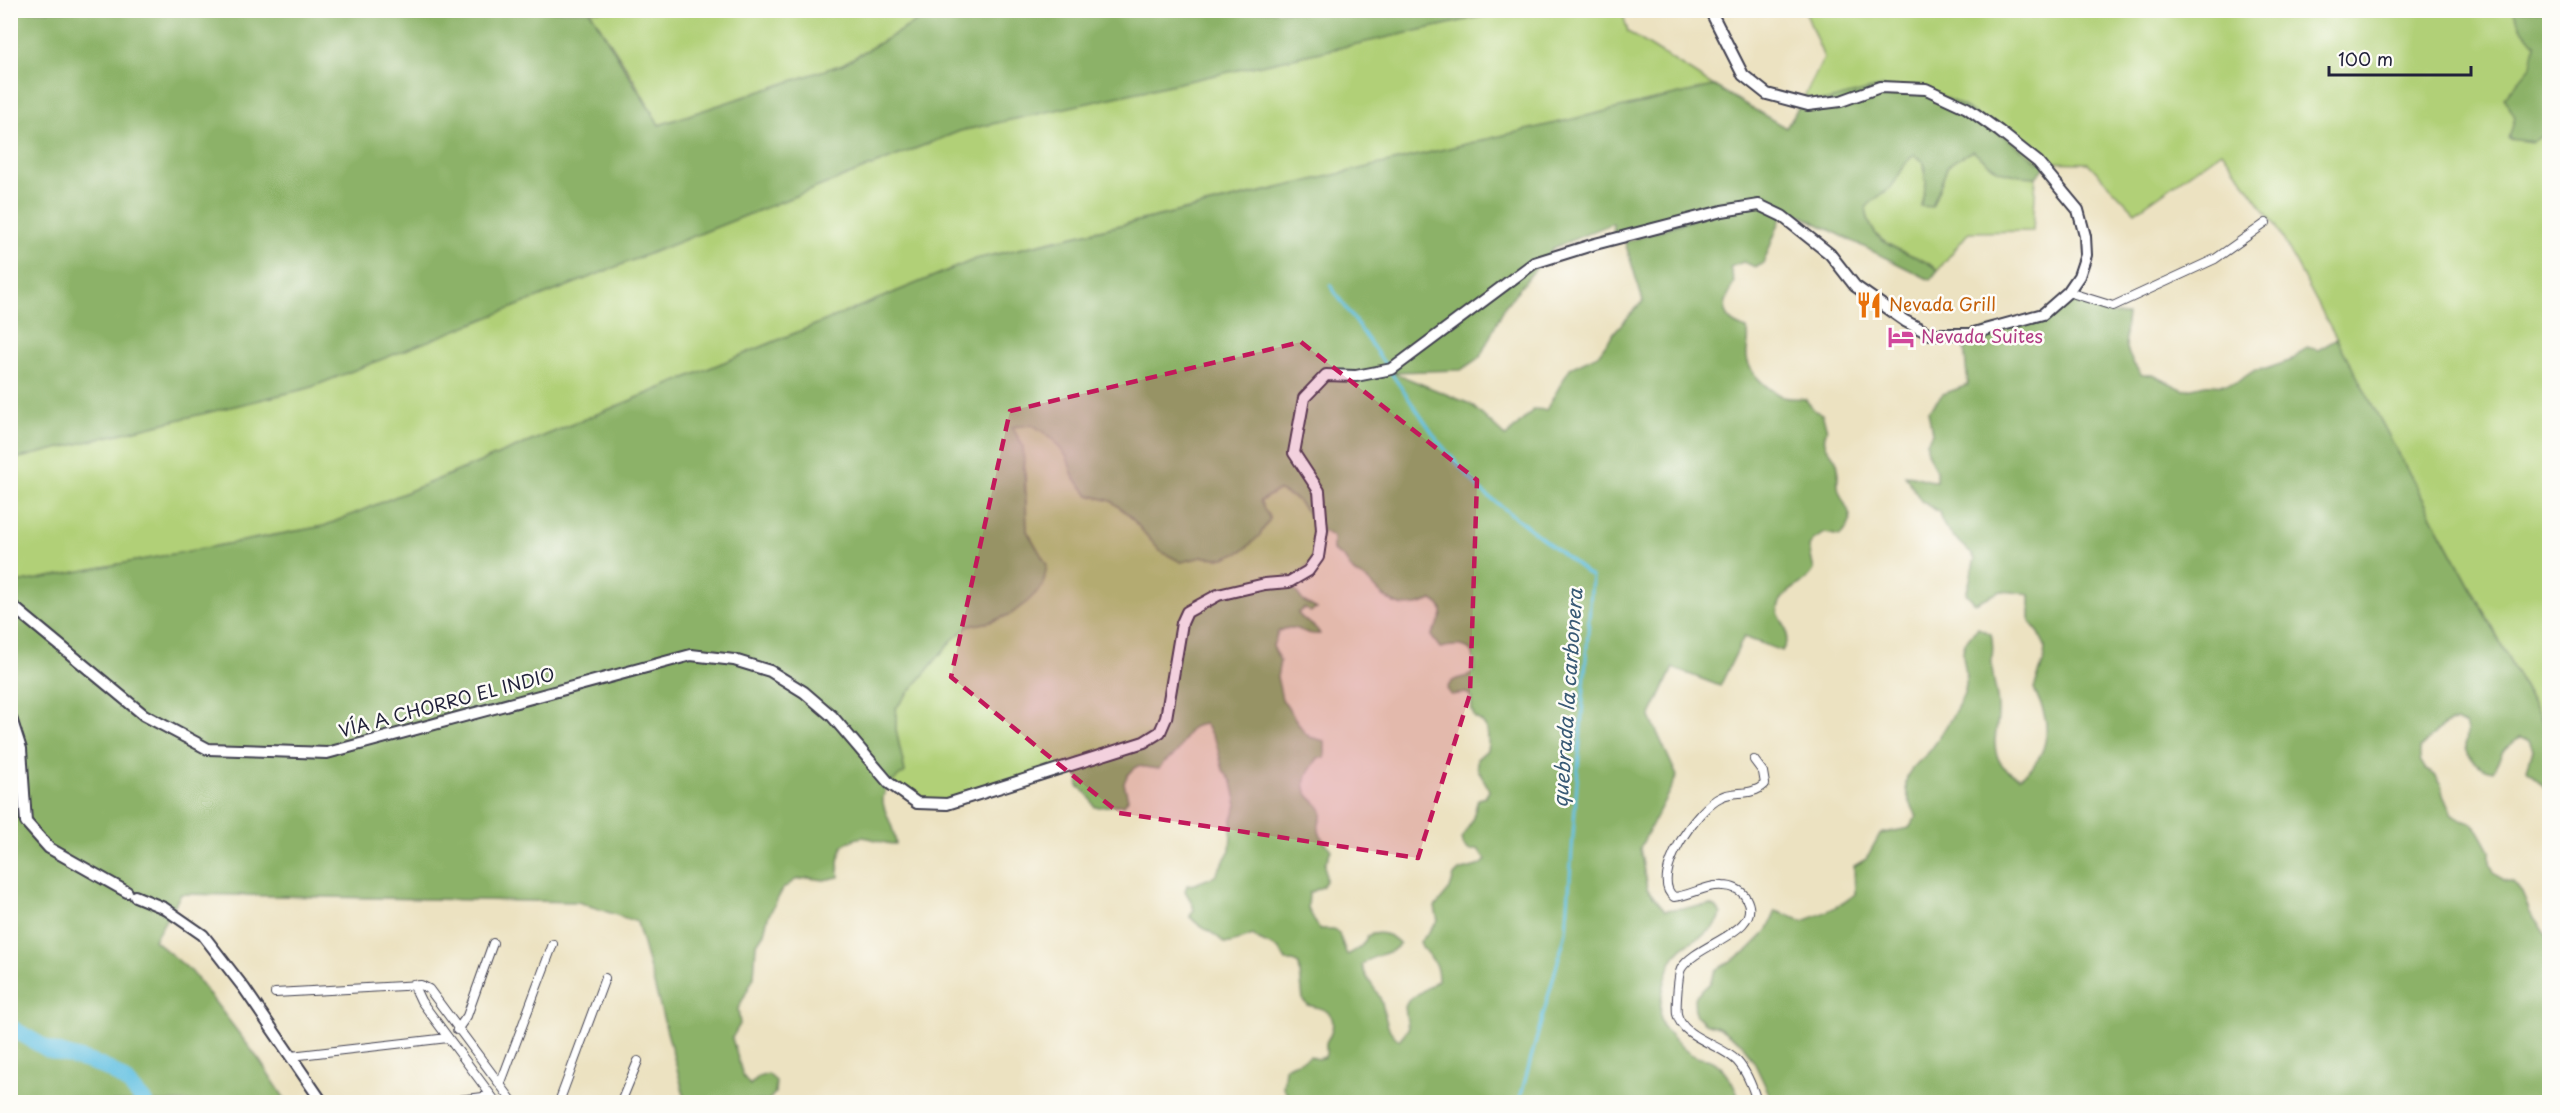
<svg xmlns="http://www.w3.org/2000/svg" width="2560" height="1113" font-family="'Playpen Sans',sans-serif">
<rect width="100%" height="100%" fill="#fdfcf7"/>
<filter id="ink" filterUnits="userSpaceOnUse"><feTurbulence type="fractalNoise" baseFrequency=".0167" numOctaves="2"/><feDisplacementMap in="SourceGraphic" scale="12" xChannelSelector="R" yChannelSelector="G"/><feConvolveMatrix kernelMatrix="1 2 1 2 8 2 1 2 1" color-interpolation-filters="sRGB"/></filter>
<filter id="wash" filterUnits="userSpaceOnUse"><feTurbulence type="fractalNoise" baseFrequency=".008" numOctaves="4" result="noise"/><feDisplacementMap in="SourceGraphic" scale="24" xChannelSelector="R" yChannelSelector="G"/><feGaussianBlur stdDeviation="1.35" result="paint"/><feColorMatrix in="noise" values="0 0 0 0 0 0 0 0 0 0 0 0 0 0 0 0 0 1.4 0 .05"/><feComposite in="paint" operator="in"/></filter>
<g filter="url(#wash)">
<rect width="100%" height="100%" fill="#ece2c1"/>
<!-- green -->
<g fill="#b1d077" stroke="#6a7959" stroke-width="1.5">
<polygon points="590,11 935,11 843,64 659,125 631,75"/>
<polygon points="1507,11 1622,11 1628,32 1714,86 976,259 324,526 11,584 10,460 309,388 960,131"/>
<polygon points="1805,11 2549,11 2549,733 2276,226 2222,151 2135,212 2088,163 2038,162 1841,101 1802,101 1824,58"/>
<path d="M1972 151 1999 171 2021 176 2036 177 2033 231 1969 232 1938 270C1911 247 1872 254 1866 208 1874 197 1884 190 1894 181 1902 173 1904 163 1914 155L1924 162 1926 184 1921 205 1932 206 1947 168 1954 161Z"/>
<polygon points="1033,425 1052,438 1067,457 1074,478 1089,495 1111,501 1128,514 1160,551 1181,562 1202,557 1224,558 1259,502 1278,490 1296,499 1322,530 1318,557 1289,582 1160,732 947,804 917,803 889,783 905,772 896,730 896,708 952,640 969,626 990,622 1011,614 1043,586 1037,548 1027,531 1025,467 1011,426"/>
</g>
<!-- forest -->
<g fill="#8cb268" stroke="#576a52" stroke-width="1.5" fill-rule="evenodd">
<polygon points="10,11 590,11 659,125 843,64 935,11 1507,11 960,131 309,388 11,460"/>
<polygon points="2513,11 2549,11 2549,130 2533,142 2509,139 2515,117 2504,98 2531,66 2535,44 2521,27"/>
<path d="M1714 86 1786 128 1802 101 1808 105 1880 87 1926 89 1967 108 2038 162 2051 161 2036 177 2021 176 1999 171 1972 151 1954 161 1947 168 1932 207 1921 206 1926 184 1924 162 1914 155C1902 164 1901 175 1892 186 1884 195 1873 198 1866 208 1871 254 1911 247 1938 270L1930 280 1790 210 1782 216 1763 264 1756 267 1743 262 1730 267 1734 282C1723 304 1717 320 1747 329 1751 339 1746 347 1747 357 1748 373 1768 389 1781 396 1788 400 1798 397 1805 399L1815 411 1822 414 1827 429C1818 449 1836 451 1838 467 1839 473 1837 480 1838 486 1841 508 1863 515 1840 536L1825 533 1813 540 1809 547 1814 570C1806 585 1788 587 1780 602 1771 621 1798 625 1782 651L1744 637 1720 686 1673 668 1650 717 1677 776 1640 848 1647 889 1665 910 1710 905 1717 908 1721 914C1716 934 1694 937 1681 949 1666 963 1656 1009 1663 1027 1665 1032 1669 1032 1672 1036 1680 1046 1687 1054 1700 1058 1705 1059 1710 1059 1713 1061 1728 1070 1735 1088 1741 1102H1293L1283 1088 1285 1068C1292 1061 1302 1063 1310 1056L1317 1059 1325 1057C1328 1051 1325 1049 1326 1043 1327 1039 1330 1037 1331 1033 1338 1012 1324 1008 1307 1005L1303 1000 1299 964 1293 961H1286L1279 949 1259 940 1253 935 1231 943H1224C1214 931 1197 928 1190 916L1194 910 1192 903 1185 891 1187 885 1195 884 1215 876 1230 850 1232 819 1237 805 1232 782 1223 770 1216 742 1205 724C1200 725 1194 725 1191 729 1185 736 1183 746 1176 753 1170 760 1164 759 1159 769L1137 766 1127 776 1124 783 1128 799 1124 805C1112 804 1105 808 1095 807L1088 795 1078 786 1079 779 1075 770 1144 742 1160 732 1187 612 1218 595 1289 582 1303 601 1317 609 1310 612 1304 608 1298 613C1304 623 1315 623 1320 634 1303 637 1297 621 1278 632L1273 646 1280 661 1277 677 1282 699 1304 732 1310 737 1325 741V758H1318C1311 770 1298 782 1309 796 1313 801 1319 804 1322 811 1323 817 1320 819 1319 824 1317 835 1325 842 1331 850L1325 864 1326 881 1322 887 1309 893 1308 908 1319 929H1334L1339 934 1347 955C1357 950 1364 946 1367 936 1379 930 1391 934 1400 944 1391 956 1373 953 1362 965 1365 978 1374 986 1380 998 1387 1014 1383 1028 1399 1040L1408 1029 1405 1007 1408 1001 1438 980C1437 954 1426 959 1420 942L1438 921 1435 907 1450 889 1454 876 1459 871 1481 865 1486 860 1478 849 1470 851 1464 846 1461 839 1472 821 1478 799 1485 797 1489 791C1486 779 1475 772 1477 759L1487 750C1490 737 1487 722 1475 718L1472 711 1471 696 1466 693 1451 695 1447 689C1452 677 1460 679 1471 675 1478 665 1475 647 1460 646 1454 645 1446 647 1440 648L1431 636C1437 623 1452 610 1432 600 1400 614 1389 602 1367 580 1363 576 1356 576 1352 570 1343 557 1348 560 1333 551V537L1322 530 1296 499 1278 490 1260 501 1270 519 1259 536 1244 550 1224 558 1202 557 1181 562 1160 551 1128 514 1111 501 1089 495 1074 478 1067 457 1052 438 1033 425 1012 427 1023 446 1027 531 1047 565 1043 586 1027 602 1011 614 990 622 969 626 952 640 896 708V730L905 772C864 800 892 809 896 844 870 844 870 828 843 845L838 861 839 877 824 880 809 878 795 880 783 889 768 917 764 933 756 945 754 977 738 1009 740 1024 732 1038 743 1076 750 1085 758 1077 768 1074 776 1081 775 1093 768 1101 686 1102 637 922 578 902 181 894 154 940 192 972 260 1061 287 1102H98L68 1096 54 1102H11V584L324 526 976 259ZM1701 217 1625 242 1643 301 1616 330 1598 355 1570 368 1546 410 1534 409 1506 437 1470 404 1392 372 1461 370 1480 357 1505 306 1553 248 1613 223 1614 240Z"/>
<path d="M2065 297 2112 314 2127 315C2123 338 2125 356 2142 375H2153L2184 390 2205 385 2228 384 2237 382 2255 370 2266 369 2292 360 2307 347 2318 350 2337 339 2549 734 2550 790 2548 791 2527 769 2533 750 2529 740 2519 738 2503 751 2493 771C2481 769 2466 758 2466 744 2466 735 2469 733 2465 724 2443 716 2435 735 2420 748V760L2426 770 2435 775 2441 784 2443 795 2452 815 2461 820 2471 823 2479 831 2490 851V862L2494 873 2503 880 2514 883 2522 893 2530 912 2549 938V1102H1773L1754 1062 1743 1045 1718 1027 1705 1023 1695 1014 1694 998 1710 983 1716 970 1747 951 1767 931 1776 911 1803 921C1820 915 1841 906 1855 894L1854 866 1866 859 1880 834 1909 828 1917 816C1911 805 1903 791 1907 777 1910 768 1921 760 1928 753 1936 744 1962 702 1965 690 1972 664 1949 652 1978 628L1991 634C1995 649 1991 653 1992 667 1993 683 1999 697 1998 713 1998 728 1992 741 1997 755 2000 767 2010 772 2020 777 2041 764 2051 739 2044 714 2042 705 2037 697 2034 688L2044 660 2045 646 2039 633 2030 622V594L2001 591 1975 603 1966 593C1971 581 1971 570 1975 559 1964 540 1943 536 1939 512L1921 501 1905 475C1917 475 1924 481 1936 481V471L1927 452V442L1932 433 1928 411 1943 394 1968 385 1964 347 1970 334 2043 314Z"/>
</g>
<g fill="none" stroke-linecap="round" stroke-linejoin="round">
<!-- stream -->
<g stroke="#64c1e2" stroke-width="3">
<polyline points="1330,285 1387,367"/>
<polyline points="1391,373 1438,441 1479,489 1592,577 1566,932 1519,1102"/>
</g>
<!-- river -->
<polyline stroke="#64c1e2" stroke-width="16" points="10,1027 49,1050 94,1063 112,1071 128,1083 145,1102"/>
</g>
</g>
<g filter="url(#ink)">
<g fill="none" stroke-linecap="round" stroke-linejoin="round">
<!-- minor casing -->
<g stroke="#403f4f" stroke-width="10">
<g id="minor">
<polyline points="2068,292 2113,306 2215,259 2266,223"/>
<path d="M1754 760 1763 772 1765 784C1751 797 1736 790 1721 797 1698 807 1648 878 1674 897 1691 896 1706 884 1723 886 1732 886 1742 890 1746 898 1765 932 1696 943 1681 969 1678 975 1676 1006 1677 1014 1683 1039 1721 1044 1737 1061 1747 1072 1753 1088 1757 1102"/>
<polyline points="413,984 421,1001 496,1102"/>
<polyline points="275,993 421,985 429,989 513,1102"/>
<polyline points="457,1030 467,1016 493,943"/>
<polyline points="291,1056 448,1038"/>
<polyline points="500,1085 553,944"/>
<polyline points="443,1102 491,1096"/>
<polyline points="559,1102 605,978"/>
<polyline points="621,1102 638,1061"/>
<polyline points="1256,1102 1263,1102"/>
</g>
</g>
<!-- tertiary casing -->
<g stroke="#403f4f" stroke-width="14">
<g id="tertiary">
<polyline points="10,604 144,715 208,749 327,753 691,655 734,660 770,671 804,692 832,716 889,783 917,803 947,804 1144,742 1160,732 1166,718 1182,623 1187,612 1218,595 1265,584 1289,582 1308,571 1318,557 1322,530 1319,491 1294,453 1304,398 1326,375 1356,376 1392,369 1534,263 1595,244 1722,211 1759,205 1782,216 1830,254 1855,286 1905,321 1930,334 1970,334 2043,314 2068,292 2079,276 2086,255 2085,236 2078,210 2038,162 1999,131 1967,108 1926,89 1880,87 1841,101 1808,105 1767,94 1743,75 1710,10"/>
<polyline points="10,715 21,749 26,822 49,848 127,892"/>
<polyline points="135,896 164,908 203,935 244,988 322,1102"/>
</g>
</g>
<!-- minor -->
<use href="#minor" stroke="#fff" stroke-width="8"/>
<!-- tertiary -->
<use href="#tertiary" stroke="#fff" stroke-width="10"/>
</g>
</g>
<!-- marked area -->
<path fill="#c2185b" fill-opacity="0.2" stroke="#c2185b" stroke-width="4.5" stroke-dasharray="12 8" stroke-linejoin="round" d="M1301 342 1477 480 1470 694 1418 858 1119 813 951 677 1010 411Z"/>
<!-- icons -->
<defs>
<g id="restaurant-bare" transform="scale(2.07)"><path d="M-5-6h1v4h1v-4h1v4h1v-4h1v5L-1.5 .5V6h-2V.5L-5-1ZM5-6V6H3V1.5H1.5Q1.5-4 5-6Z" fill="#e8710a" stroke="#fdfcf7" stroke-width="2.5" paint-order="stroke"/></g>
<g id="hotel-bare" transform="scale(2.07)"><path d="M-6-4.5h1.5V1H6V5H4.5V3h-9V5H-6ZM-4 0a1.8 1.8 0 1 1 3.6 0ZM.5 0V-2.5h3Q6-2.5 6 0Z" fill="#d1479c" stroke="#fdfcf7" stroke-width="2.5" paint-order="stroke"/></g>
</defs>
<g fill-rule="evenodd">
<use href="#restaurant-bare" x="1869" y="305"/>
<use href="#hotel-bare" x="1901" y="337"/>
</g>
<g text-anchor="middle" stroke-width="5" stroke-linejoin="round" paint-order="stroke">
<!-- food labels -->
<g font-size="18" fill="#c56008" stroke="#fdfcf7" text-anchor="start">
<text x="1889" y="311">Nevada Grill</text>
</g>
<!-- hotel labels -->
<g font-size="18" fill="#b23c85" stroke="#fdfcf7" text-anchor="start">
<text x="1921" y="343">Nevada Suites</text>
</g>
<!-- street labels -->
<g font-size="18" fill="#22223b" stroke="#fdfcf7">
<text transform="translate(447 703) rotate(-15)" y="6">VÍA A CHORRO EL INDIO</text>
</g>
<!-- water labels -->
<g font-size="20" font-style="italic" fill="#395a75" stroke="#fdfcf7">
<text transform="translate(1568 698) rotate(-86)" y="7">quebrada la carbonera</text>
</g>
</g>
<!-- margin -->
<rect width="2560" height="1113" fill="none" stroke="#fdfcf7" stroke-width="36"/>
<!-- scale -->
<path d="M2329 66v9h142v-9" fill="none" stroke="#22223b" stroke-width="3"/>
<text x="2338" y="66" font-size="18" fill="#22223b" stroke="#fdfcf7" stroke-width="4.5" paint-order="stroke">100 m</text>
</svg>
